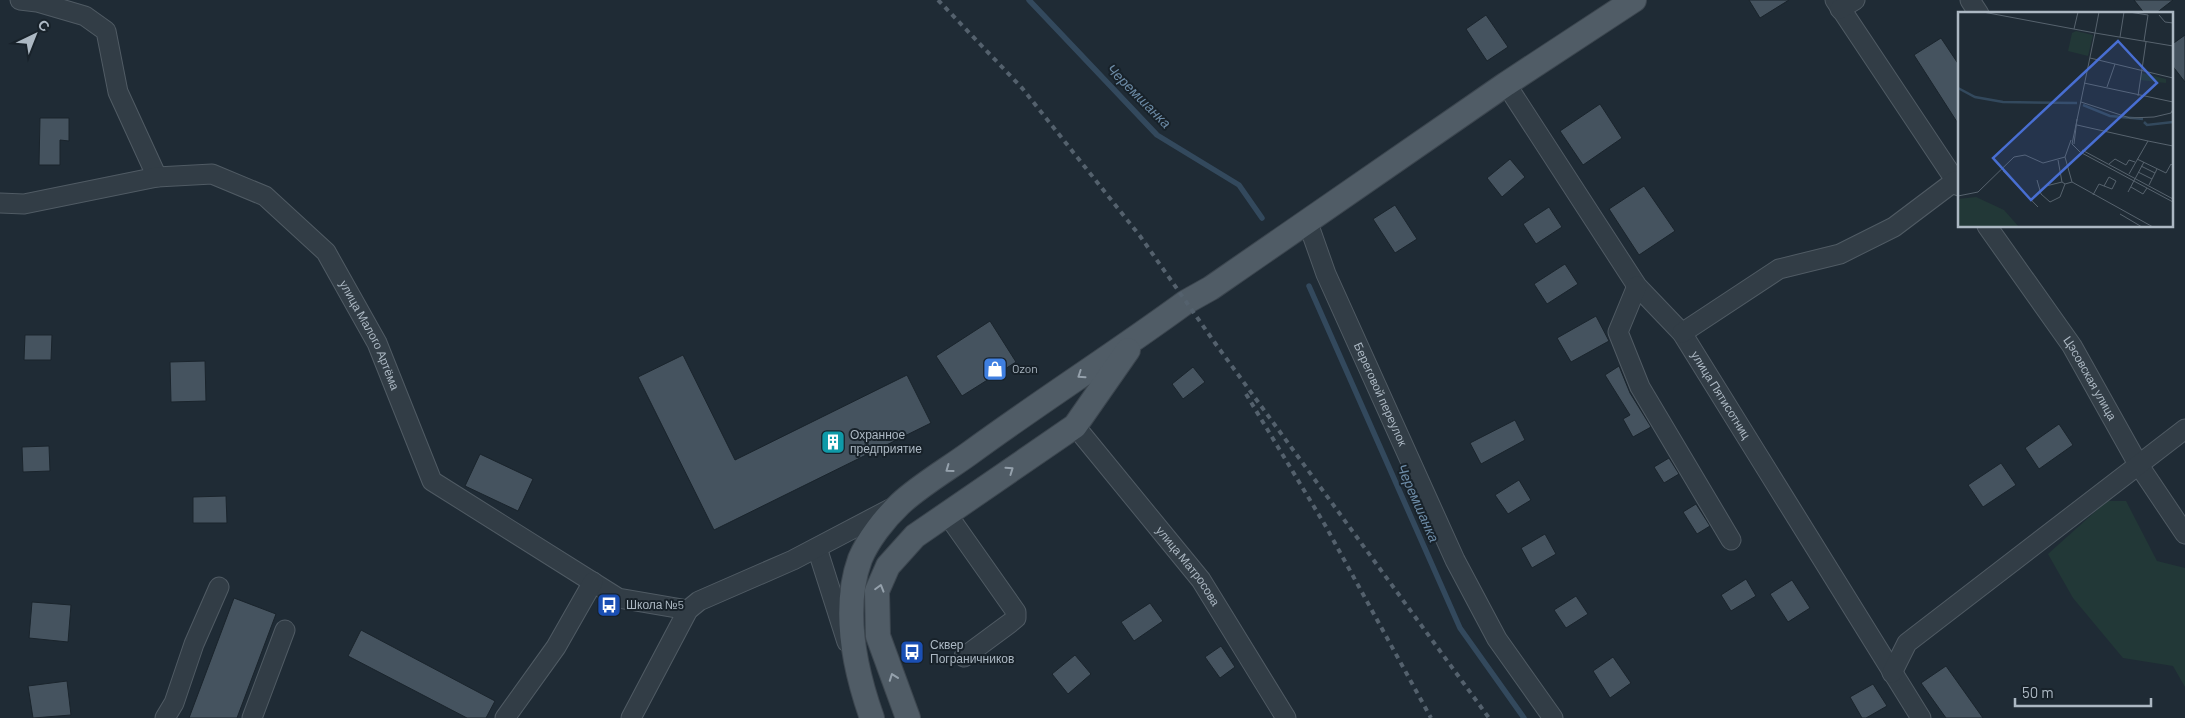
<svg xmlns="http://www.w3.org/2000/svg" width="2185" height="718" font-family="Barlow,sans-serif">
<rect width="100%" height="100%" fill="#1f2b35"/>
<!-- green -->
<polygon fill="#223837" points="2107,501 2126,501 2157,561 2185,568 2185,687 2173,666 2123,658 2073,598 2048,554"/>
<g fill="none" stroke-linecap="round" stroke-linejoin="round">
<!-- stream -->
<g stroke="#33495d" stroke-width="5.5">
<polyline points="1029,0 1157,135 1239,185 1262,218"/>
<polyline points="1309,286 1460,628 1524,718"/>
</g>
</g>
<!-- building -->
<g fill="#45535f" stroke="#1a242c">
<polygon points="1749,0 1789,0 1760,18"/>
<polygon points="2134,0 2173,0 2155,14 2145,14"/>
<polygon points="1486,15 1508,47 1487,61 1466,29"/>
<polygon points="2185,35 2185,82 2171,64 2171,45"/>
<polygon points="1941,38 1959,65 1959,125 1914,55"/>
<polygon points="1600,104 1622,138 1583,165 1560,131"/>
<polygon points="40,118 69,118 69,141 60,140 60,165 39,165"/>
<polygon points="1510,159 1525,177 1502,197 1487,178"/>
<polygon points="1644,186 1675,231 1639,255 1609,209"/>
<polygon points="1395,205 1417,239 1395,253 1373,219"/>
<polygon points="1549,207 1562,227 1536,244 1523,224"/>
<polygon points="1565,264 1578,284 1547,304 1534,284"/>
<polygon points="1596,316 1609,341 1571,362 1557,338"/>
<polygon points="990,321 1016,362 962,396 936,356"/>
<polygon points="25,335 52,335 51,360 24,360"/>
<polygon points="683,355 735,460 907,375 931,423 714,530 638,377"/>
<polygon points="205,361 206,401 171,402 170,362"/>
<polygon points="1619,366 1630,393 1651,427 1633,437 1623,419 1630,415 1605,375"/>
<polygon points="1193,367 1205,382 1183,399 1172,384"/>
<polygon points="1515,420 1525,440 1481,464 1470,443"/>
<polygon points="2059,424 2073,445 2039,469 2025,448"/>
<polygon points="49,446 50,471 23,472 22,447"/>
<polygon points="480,454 533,479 518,511 465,486"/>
<polygon points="1669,458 1679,474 1664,483 1654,467"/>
<polygon points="2001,463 2016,485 1983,507 1968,485"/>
<polygon points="1519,480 1531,500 1508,514 1495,495"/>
<polygon points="226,496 227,523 193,523 193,497"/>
<polygon points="1696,504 1710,526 1697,534 1683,512"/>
<polygon points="1545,534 1556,554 1532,568 1521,548"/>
<polygon points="1746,579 1756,596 1731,611 1721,595"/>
<polygon points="1792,580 1810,608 1788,622 1770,594"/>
<polygon points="1576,596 1588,614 1566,628 1554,610"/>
<polygon points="234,598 276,614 237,718 189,718"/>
<polygon points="32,602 71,605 68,642 29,638"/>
<polygon points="1150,603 1163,621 1134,641 1121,622"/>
<polygon points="361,630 495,701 486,718 467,718 348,656"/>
<polygon points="1221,646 1235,667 1220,678 1205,657"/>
<polygon points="1075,655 1091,674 1068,694 1052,674"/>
<polygon points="1613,657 1631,683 1610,698 1593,671"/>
<polygon points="1946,666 1983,718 1946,718 1921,683"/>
<polygon points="67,681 71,715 33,718 28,686"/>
<polygon points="1873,684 1887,706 1866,718 1862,718 1850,697"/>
</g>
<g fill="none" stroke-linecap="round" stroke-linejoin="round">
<!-- minor casing -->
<g stroke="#505b64" stroke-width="21">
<g id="minor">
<polyline points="20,0 37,2 85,16 106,31 118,92 157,177"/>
<polyline points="1835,0 1959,186"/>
<polyline points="1970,0 1979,14"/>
<polyline points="1840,9 1855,0"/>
<path id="s1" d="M1506 84 1637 286 1682 333 1921 718"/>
<path id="s2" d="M0 203 24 204 157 177 212 174 265 196 326 252 377 343 432 481 618 598 688 610"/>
<path id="s3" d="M1308 223 1326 274 1455 560 1497 639 1553 718"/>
<path id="s4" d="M1987 226 2072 346 2138 464 2185 534"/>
<polyline points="1637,286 1618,332 1640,387 1731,540"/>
<polyline points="1682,333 1779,269 1840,254 1894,227 1955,181"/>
<path id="s5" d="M1075 426 1201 580 1286 718"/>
<polyline points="947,514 1016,612 1016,618 1010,623 964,657"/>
<polyline points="817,548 847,642"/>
<polyline points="1892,673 1907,643 2185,429"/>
<polyline points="165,718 174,703 194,644 219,587"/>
<polyline points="252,718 285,630"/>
<polyline points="505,718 556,647 593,582"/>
<polyline points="631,718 688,610 699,601 793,560 892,508"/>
</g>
</g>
<!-- major casing -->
<g stroke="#3c464f" stroke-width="26">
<g id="major">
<path d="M872 718C855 670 842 609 860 559 868 540 884 519 900 504 919 486 948 469 970 453 1041 401 1115 354 1186 302L1211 288 1506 84 1634 0"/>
<polyline points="908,718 878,636 877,591 888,566 915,536 1075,426 1128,350"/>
</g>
</g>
<!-- minor -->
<use href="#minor" stroke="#323d46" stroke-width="19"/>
<!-- major -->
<use href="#major" stroke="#505c66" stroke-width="24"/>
<!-- rail -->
<g stroke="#54616d" stroke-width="4" stroke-dasharray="5 5" stroke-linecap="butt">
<polyline points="938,0 1022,88 1140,236 1215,343 1489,718"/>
<polyline points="1246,394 1325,525 1431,718"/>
</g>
</g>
<!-- one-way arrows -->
<defs><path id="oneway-chevron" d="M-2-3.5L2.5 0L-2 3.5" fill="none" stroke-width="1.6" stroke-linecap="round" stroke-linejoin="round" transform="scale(1.25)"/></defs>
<g stroke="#95a1ac">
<use href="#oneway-chevron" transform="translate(1081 375) rotate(146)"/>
<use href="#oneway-chevron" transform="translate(949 469) rotate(144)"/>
<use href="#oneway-chevron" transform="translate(1010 470) rotate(-35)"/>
<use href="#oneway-chevron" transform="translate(880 588) rotate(-74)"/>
<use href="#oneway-chevron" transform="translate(893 677) rotate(-110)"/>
</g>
<!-- icons -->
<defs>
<g id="shop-square" transform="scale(1.25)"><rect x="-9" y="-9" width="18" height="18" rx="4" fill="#3f7fe0" stroke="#18222a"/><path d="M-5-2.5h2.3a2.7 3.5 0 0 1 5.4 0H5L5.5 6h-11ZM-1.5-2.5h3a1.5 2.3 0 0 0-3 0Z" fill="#fff"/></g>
<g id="building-square" transform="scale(1.25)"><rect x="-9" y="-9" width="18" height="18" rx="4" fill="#0f9aa8" stroke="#18222a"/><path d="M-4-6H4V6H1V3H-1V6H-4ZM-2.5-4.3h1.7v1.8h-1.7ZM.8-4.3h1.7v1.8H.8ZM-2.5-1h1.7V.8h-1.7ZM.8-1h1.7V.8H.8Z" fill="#fff"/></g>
<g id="bus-square" transform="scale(1.25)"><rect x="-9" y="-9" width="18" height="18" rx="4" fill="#1a4fb4" stroke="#18222a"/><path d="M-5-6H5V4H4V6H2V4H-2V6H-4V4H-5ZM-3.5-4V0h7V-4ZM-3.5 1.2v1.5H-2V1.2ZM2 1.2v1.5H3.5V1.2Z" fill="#fff"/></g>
</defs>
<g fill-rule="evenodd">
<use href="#shop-square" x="995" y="369"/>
<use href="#building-square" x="833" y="442"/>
<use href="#bus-square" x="609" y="605"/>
<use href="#bus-square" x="912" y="652"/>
</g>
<g text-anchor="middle" stroke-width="4" stroke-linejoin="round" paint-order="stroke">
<!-- street labels -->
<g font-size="12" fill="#acb8c3" stroke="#18222a">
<text dy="4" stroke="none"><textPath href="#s2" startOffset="449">улица Малого Артёма</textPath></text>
<text dy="4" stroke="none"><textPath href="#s4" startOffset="184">Цэсовская улица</textPath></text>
<text dy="4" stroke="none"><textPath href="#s3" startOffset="186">Береговой переулок</textPath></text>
<text dy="4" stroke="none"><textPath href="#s1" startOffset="379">улица Пятисотниц</textPath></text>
<text dy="4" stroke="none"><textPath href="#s5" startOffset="180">улица Матросова</textPath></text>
</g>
<!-- poi labels -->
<g font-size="12" fill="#acb8c3" stroke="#18222a" text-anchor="start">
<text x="1012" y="373">Ozon</text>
<text x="850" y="439">Охранное<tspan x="850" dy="14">предприятие</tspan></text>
<text x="626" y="609">Школа №5</text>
<text x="930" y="649">Сквер<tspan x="930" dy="14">Пограничников</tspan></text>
</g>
<!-- water labels -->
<g font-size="14" font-style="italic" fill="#6d8ca7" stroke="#18222a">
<text transform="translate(1139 96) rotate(45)" y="5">Черемшанка</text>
<text transform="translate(1418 503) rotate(66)" y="5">Черемшанка</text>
</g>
</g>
<!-- overview -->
<g transform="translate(1958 12)">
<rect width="215" height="215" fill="#1f2b35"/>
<path d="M118 19 135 23 130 44 110 39 114 21ZM184 61 208 67V71L182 68ZM18 185 46 198 61 215H0V187Z" fill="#223837"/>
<path fill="none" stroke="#33495d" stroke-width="2.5" d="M0 76 17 85 45 90 119 91M125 93 152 104 185 107M186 110 189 113 215 110"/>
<path fill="none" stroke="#57636e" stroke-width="1" d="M25 0 137 21 114 132 122 140 215 190M141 0 137 21 215 34M171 0 190 3 186 29M201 3 207 10 215 11M116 17 120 0M162 25 166 0M132 46 215 66M126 71 215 90M149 75 157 52M180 84 188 30M123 90 172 106 196 105 213 101 215 97M119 113 190 129M113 128 107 145 114 170 195 215M116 132 119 107M124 138 215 187M179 147 208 161 213 152 215 154M100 148 104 170 107 172 114 170M151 152 157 147 168 153 171 148 177 150M183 154 197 161M45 159 80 195M180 160 194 167M171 162 190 129 215 134M79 168 83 182 92 190 102 185 107 172M191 173 199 157M88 174 104 170M173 175 185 182 189 176M170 180 186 150M135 183 141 172 146 174 154 177 158 169 151 165 146 174M0 184 20 180 56 145 67 143 85 151 107 145M162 202 184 215"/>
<path fill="#486ed2" fill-opacity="0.15" stroke="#486ed2" stroke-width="2.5" d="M160 29 199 71 73 188 35 146Z"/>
<rect width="215" height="215" fill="none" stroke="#acb8c3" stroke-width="2.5"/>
</g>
<!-- north arrow -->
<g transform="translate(35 35) rotate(43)" stroke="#18222a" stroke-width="4" paint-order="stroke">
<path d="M0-4L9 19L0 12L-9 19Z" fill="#acb8c3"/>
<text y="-8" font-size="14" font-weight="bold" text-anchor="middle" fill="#acb8c3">С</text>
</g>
<!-- scale -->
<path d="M2015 698v8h136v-8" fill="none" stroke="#acb8c3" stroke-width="2.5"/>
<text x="2022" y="698" font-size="15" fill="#acb8c3" stroke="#18222a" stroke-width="4" paint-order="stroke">50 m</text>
</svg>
